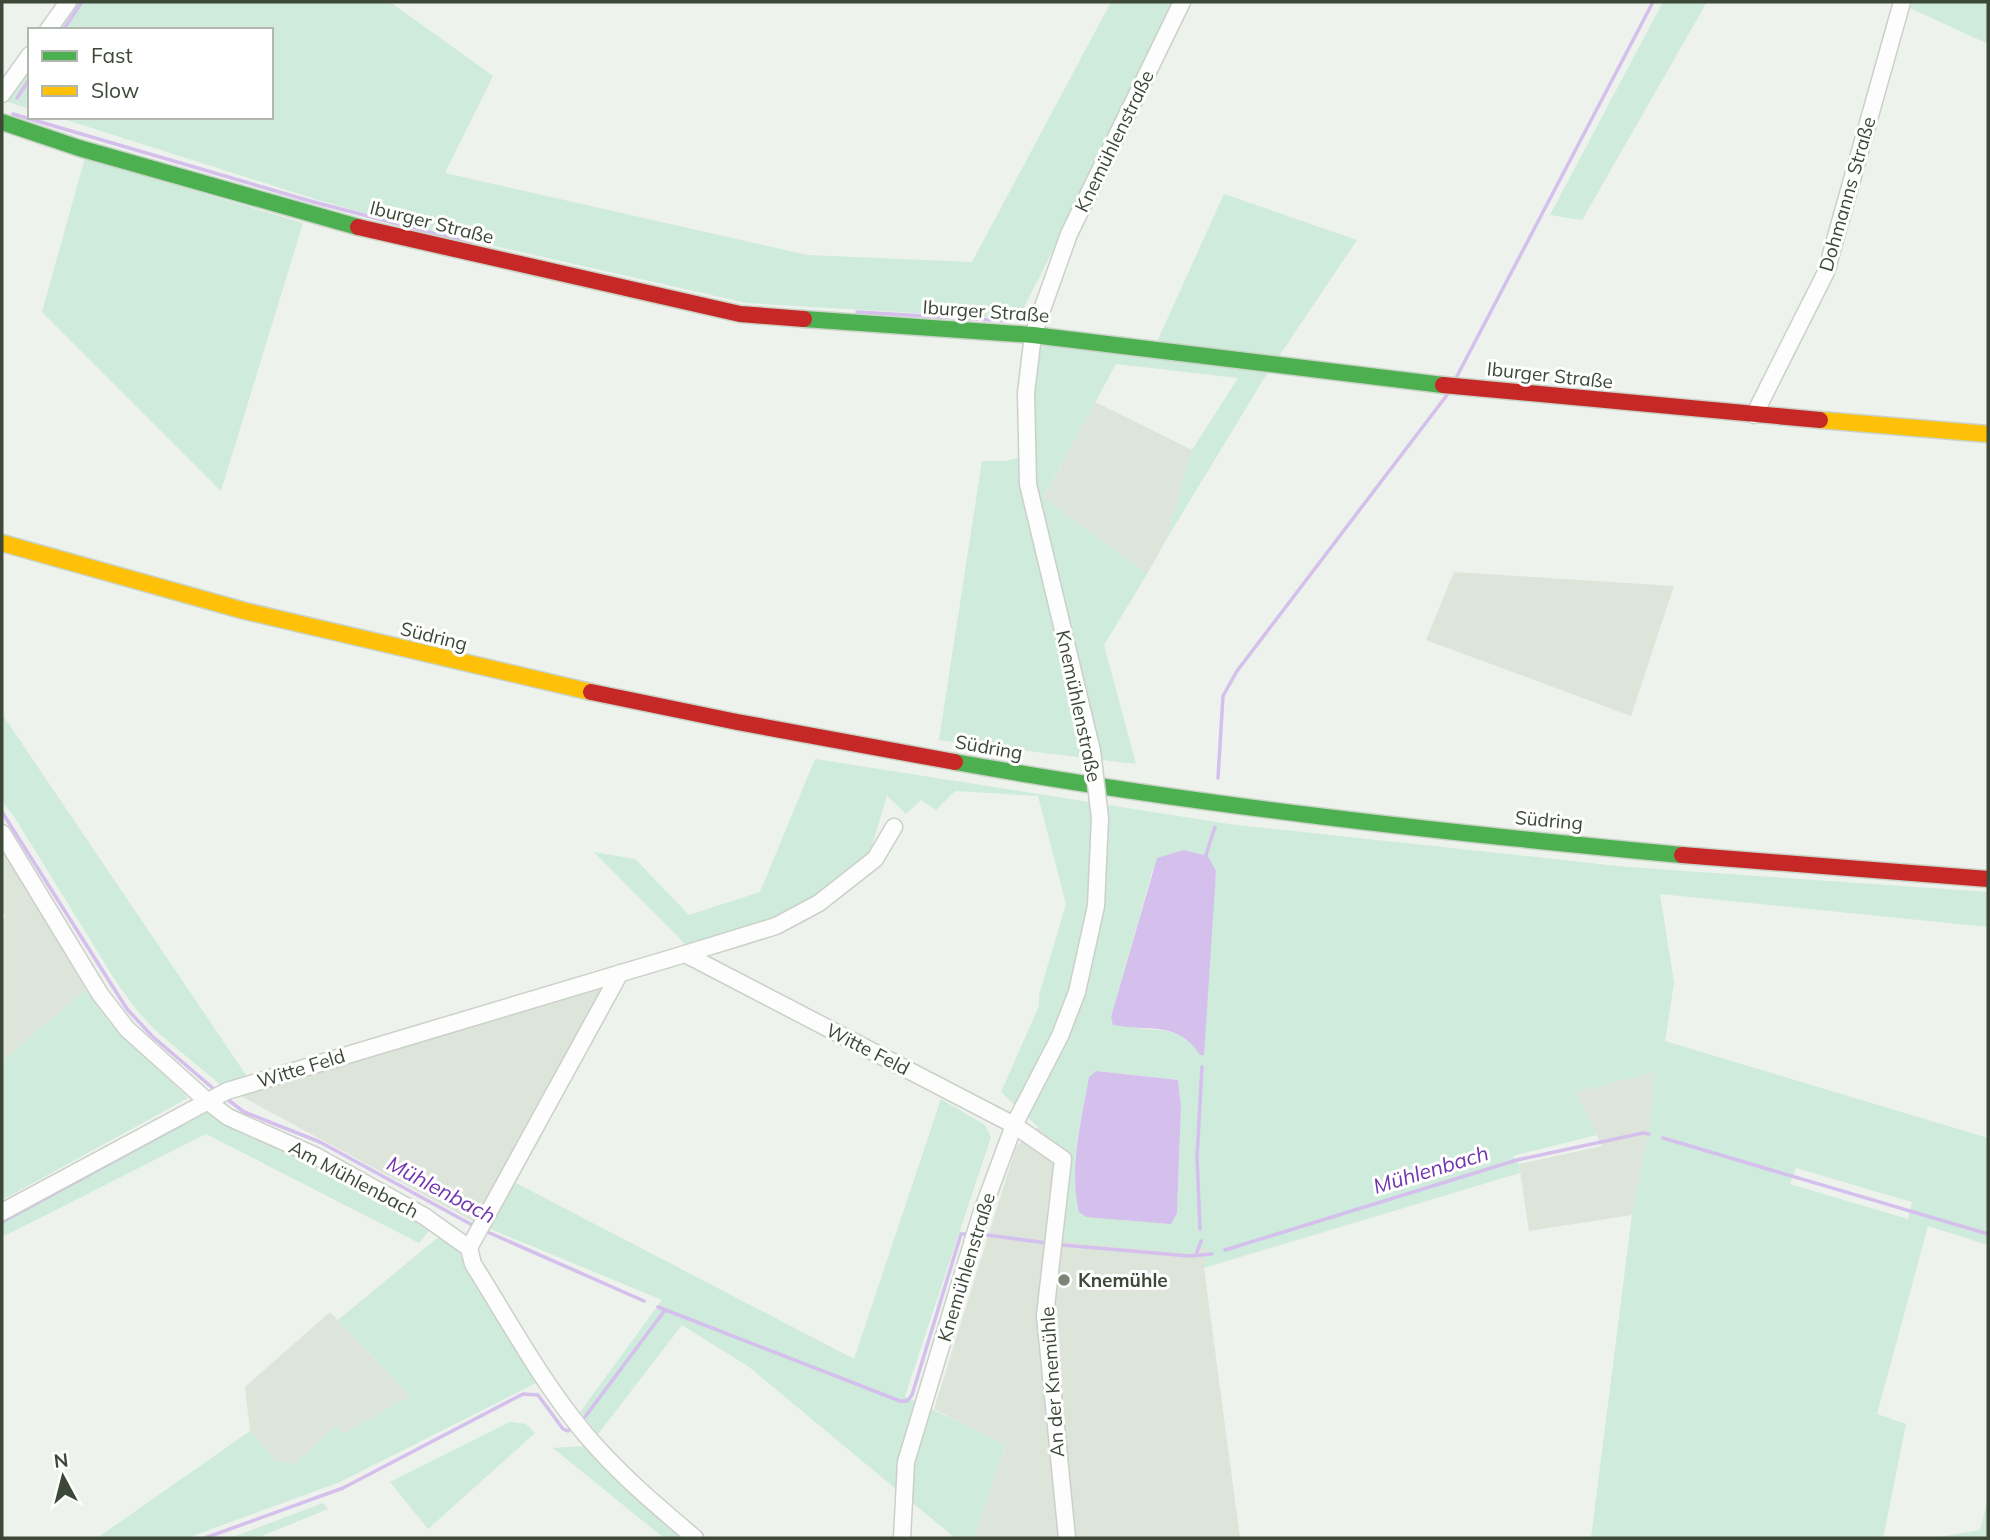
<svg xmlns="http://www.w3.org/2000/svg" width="1990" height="1540" font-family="Mulish,sans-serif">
<rect width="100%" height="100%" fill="#edf2ec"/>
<!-- residential -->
<g fill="#dde5da">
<polygon points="1095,402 1192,450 1166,540 1147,574 1043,499"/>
<polygon points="1454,572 1674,586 1631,716 1426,640"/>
<polygon points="2,848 86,990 2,1061 2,920 6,917 2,911"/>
<polygon points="603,984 608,989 476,1223 237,1094"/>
<polygon points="1655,1072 1649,1129 1632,1215 1529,1231 1519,1164 1602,1146 1576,1092"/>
<polygon points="1038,1127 1070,1157 1199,1248 1208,1248 1204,1268 1240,1538 974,1538 1005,1446 934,1409 1016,1147"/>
<polygon points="330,1312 410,1396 345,1433 336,1427 295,1464 276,1461 250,1431 245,1387"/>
</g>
<!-- green -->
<g fill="#ceebdc" fill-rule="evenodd">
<polygon points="77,2 390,2 493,76 445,173 807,255 972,262 1111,2 1179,2 1018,319 747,303 424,230 315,199 57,117 271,117 271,30 56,30"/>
<polygon points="1663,2 1707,2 1582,220 1550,215"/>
<polygon points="1913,2 1988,2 1988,44 1910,8"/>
<polygon points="30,64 30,109 2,100"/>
<polygon points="85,158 303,223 221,491 42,312"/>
<polygon points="1224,194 1357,240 1263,380 1166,540 1192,450 1238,378 1116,364 1043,498 1147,574 1104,645 1136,764 939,740 982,461 1004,461 1036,454 1032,397 1040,348 1063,335 1156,344"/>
<polygon points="2,714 248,1078 222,1086 156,1031 136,1009 117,983 15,818 2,801"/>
<path d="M815 759 1229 824 1627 867 1988 892V927L1660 894 1674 983 1665 1041 1988 1138V1245L1928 1226 1877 1414 1906 1424 1883 1538H1591L1632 1215 1649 1129 1655 1072 1576 1092 1597 1135 1512 1156 1519 1164 1520 1173 1204 1268 1207 1248H1199L1193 1254 1059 1241 1070 1157 1001 1092 1039 1006V995L1066 904 1038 796 955 791 936 810 921 800 906 814 887 796 868 858 815 901 774 921 688 947 594 852 635 859 689 915 760 892ZM1184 850 1208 856 1216 871 1200 1054C1175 1015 1141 1041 1111 1017L1153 869ZM1096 1071 1178 1080 1181 1106 1177 1213 1164 1224 1086 1217 1079 1212C1068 1167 1081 1121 1089 1077ZM1796 1168 1912 1202 1908 1219 1790 1184Z"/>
<polygon points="86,990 108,1021 188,1098 2,1200 2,1061"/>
<polygon points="941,1099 985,1125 991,1137 905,1396 1005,1445 974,1538 955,1538 749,1367 682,1325 598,1434 580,1412 662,1300 488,1228 514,1182 854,1359"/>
<polygon points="207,1110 315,1160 432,1227 419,1243 206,1134 2,1237 2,1219"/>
<polygon points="441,1235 457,1246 538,1382 340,1482 187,1538 97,1538 250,1431 276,1461 295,1464 336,1426 345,1433 410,1396 338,1320"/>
<polygon points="510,1422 526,1424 535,1433 428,1529 390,1482"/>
<polygon points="583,1446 624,1488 684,1538 664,1538 553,1448"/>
<polygon points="1988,1498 1988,1538 1933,1538 1980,1530"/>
<polygon points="323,1503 328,1509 257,1538 230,1538"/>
</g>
<!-- water -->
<g fill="#d4bfed">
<path d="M1184 850 1208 856 1216 871 1204 1055H1200C1178 1020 1148 1032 1113 1025L1111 1017 1157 858Z"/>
<path d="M1096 1071 1178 1080 1181 1106 1177 1213 1171 1224 1086 1217 1079 1212C1069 1167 1081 1122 1089 1077Z"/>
</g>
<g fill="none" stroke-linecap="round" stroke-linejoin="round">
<!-- stream -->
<g stroke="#d4bfed" stroke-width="3.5">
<polyline points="63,30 82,2"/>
<polyline points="17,98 30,78"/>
<polyline points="13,114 310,201 471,243"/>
<polyline points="857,312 1009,321"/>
<polyline points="1456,378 1653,2"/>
<polyline points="1218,778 1223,696 1237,671 1447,395"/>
<polyline points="2,812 127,1009 152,1036 215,1090"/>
<polyline points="1205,858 1215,827"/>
<polyline points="227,1099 244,1112 320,1142 476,1227"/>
<polyline points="1663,1138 1988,1234"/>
<polyline points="2,1222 184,1123"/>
<polyline points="1200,1229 1197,1157 1202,1067"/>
<polyline points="483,1230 644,1301"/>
<polyline points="987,1235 1047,1243"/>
<polyline points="1063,1245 1189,1256 1212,1254"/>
<polyline points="1225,1250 1517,1160 1643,1133 1649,1134"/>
<polyline points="1196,1255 1201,1241"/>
<polyline points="658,1307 900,1401 907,1401 912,1395 961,1234 967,1234"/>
<polyline points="585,1417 665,1310"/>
<polyline points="205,1538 343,1488 523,1394 538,1395 563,1429 568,1431 572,1427"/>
</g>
<!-- street casing -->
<g stroke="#cbd0c9" stroke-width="19">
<g id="street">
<polyline points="48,30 68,2"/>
<polyline points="2,94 30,55"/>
<polyline points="1754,415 1826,272 1902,2"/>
<polyline points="1092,751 1028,484 1026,393 1033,335 1069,234 1182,2"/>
<path d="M2 833 100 994 127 1029 207 1101 228 1117 316 1156 424 1216 469 1248 473 1264C509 1321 542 1383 586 1435 619 1474 656 1505 695 1538"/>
<polyline points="685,954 776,926 819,903 875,859 894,827"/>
<polyline points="2,1212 227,1091 685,954 1014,1125 1063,1159 1045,1315 1067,1538"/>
<polyline points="469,1248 620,973"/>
<polyline points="902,1538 906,1462 981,1214 1014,1125 1060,1036 1077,992 1096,906 1100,818"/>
</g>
</g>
<!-- fast casing -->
<g stroke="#c9d3c6" stroke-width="19">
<g id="fast">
<polyline points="2,122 79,148 358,227"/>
<polyline points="804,319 1033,335 1443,385"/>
<path d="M955 762C1195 805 1439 832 1682 855"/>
</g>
</g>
<!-- slow casing -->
<g stroke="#c9d3c6" stroke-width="19">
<g id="slow">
<polyline points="1820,420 1988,434"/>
<polyline points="2,543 245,611 591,692"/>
</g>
</g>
<!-- jam casing -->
<g stroke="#c9d3c6" stroke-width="19">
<g id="jam">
<polyline points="358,227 740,314 804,319"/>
<polyline points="1443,385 1820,420"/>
<polyline points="591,692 737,722 955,762"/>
<polyline points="1682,855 1988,879"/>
</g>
</g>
<!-- street -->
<use href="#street" stroke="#fcfdfc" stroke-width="16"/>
<!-- fast -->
<use href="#fast" stroke="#4caf50" stroke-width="16"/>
<!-- slow -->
<use href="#slow" stroke="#ffc107" stroke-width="16"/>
<!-- jam -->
<use href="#jam" stroke="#c62828" stroke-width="16"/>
<!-- street-bridge casing -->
<g stroke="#cbd0c9" stroke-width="19" stroke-linecap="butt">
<polyline id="street-bridge" points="1092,751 1100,818"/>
</g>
<!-- street-bridge -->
<use href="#street-bridge" stroke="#fcfdfc" stroke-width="16"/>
</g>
<!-- markers -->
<circle fill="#7b8477" stroke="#fff" stroke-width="2.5" cx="1064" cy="1280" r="7"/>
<g text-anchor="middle" stroke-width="6" stroke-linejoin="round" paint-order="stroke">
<!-- street labels -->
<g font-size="19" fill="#3d4838" stroke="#fff">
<text transform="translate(1114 141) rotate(-64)" y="7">Knemühlenstraße</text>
<text transform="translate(1847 194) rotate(-74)" y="7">Dohmanns Straße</text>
<text transform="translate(432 222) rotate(14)" y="7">Iburger Straße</text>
<text transform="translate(986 311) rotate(4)" y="7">Iburger Straße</text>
<text transform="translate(1550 375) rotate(6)" y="7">Iburger Straße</text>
<text transform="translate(434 636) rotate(14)" y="7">Südring</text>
<text transform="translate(1079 706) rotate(78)" y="7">Knemühlenstraße</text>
<text transform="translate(989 747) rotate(10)" y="7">Südring</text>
<text transform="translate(1549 820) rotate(5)" y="7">Südring</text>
<text transform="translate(868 1049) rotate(27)" y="7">Witte Feld</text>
<text transform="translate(301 1068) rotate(-17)" y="7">Witte Feld</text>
<text transform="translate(354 1179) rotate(28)" y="7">Am Mühlenbach</text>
<text transform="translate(966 1267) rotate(-73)" y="7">Knemühlenstraße</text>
<text transform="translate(1052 1382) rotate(-94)" y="7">An der Knemühle</text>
</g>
<!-- poi labels -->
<g font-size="19" font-weight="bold" fill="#3d4838" stroke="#fff" text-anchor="start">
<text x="1078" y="1287">Knemühle</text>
</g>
<!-- water labels -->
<g font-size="21" font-style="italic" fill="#7235b0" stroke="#fff">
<text transform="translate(1431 1170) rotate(-17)" y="7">Mühlenbach</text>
<text transform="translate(441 1190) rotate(28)" y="7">Mühlenbach</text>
</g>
</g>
<!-- border -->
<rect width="1990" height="1540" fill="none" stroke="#3d4838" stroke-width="7"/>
<!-- legend -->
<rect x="28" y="28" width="245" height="91" fill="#ffffff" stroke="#b1b6af" stroke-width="2"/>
<rect x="42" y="51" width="35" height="10" fill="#4caf50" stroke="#b1b6af" stroke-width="2"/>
<text x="91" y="63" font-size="21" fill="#3d4838">Fast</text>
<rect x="42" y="86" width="35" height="10" fill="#ffc107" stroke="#b1b6af" stroke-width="2"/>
<text x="91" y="98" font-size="21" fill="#3d4838">Slow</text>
<!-- north arrow -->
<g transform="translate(63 1477) rotate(353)" stroke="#ffffff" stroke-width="5" paint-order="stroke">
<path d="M0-5L12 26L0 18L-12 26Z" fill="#3d4838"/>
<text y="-10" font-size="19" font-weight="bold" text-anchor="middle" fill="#3d4838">N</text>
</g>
</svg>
